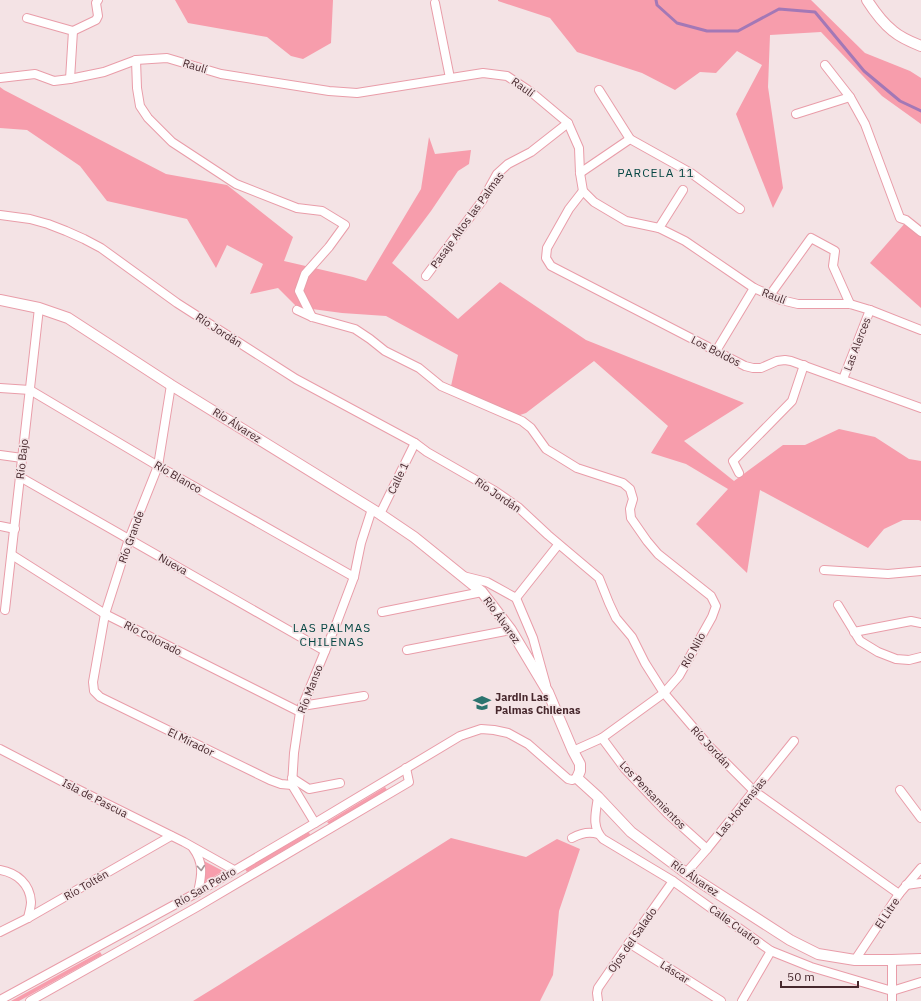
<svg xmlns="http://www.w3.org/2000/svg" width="921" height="1001" font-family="'IBM Plex Sans',sans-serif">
<rect width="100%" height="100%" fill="#f4e3e5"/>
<!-- green -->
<g fill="#f79dac">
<polygon points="175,0 333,0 331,43 303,59 291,56 267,37 188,23"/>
<polygon points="498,0 811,0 865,53 910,71 921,78 921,124 882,96 821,32 770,35 768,87 783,188 773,208 736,114 762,65 737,51 716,73 700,72 675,90 642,73 577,52 550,18 498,1"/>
<polygon points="0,87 4,90 166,174 227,185 293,237 284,261 353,277 366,281 421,189 429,137 435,154 471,150 469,164 458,171 431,211 392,263 458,319 500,282 586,340 744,403 684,441 734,481 783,445 805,445 839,429 875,437 909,459 921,461 921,521 919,520 903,520 884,529 868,548 760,490 747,573 696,524 728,489 686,464 651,453 668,426 594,361 526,413 517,416 451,386 458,355 386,316 342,313 297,307 278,288 250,294 263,264 227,245 216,268 187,219 107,201 80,166 27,130 0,128"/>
<polygon points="906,222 921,235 921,308 870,263"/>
<polygon points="385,787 387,790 329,824 327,822"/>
<polygon points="309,832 310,835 247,872 245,869"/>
<polygon points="451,838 526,857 557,839 580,849 559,911 553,975 540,1001 193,1001 219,985"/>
<polygon points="204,861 223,871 205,882"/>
<polygon points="100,952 102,955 19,1001 11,1001"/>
</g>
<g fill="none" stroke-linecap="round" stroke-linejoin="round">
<!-- stream -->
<polyline stroke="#a378b6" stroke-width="3" points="656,0 657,5 677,23 707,31 738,31 779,9 815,12 864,71 900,101 921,111"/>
<!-- minor casing -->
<g stroke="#e99da9" stroke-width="10">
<g id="minor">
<polyline points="435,3 450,78"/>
<polyline points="27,18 73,31 70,79"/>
<polyline points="73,31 96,20 98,16 96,3 98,0"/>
<polyline points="136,60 137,88 140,106 148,118 172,142 236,184 297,208 322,211 345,225 329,247 305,274 299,291 312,317"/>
<polyline points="825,65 850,97 865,124 900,218 906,220 921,232"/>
<polyline points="0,78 35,74 54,81 70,79 104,72 136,60 167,58 221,74 329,91 357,93 483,73 507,76 531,92 568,123 579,148 580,173 583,191 594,202 626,221 659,228 685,241 754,288 781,300 798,304 850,304 870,310 921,330"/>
<polyline points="599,90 630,139"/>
<polyline points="796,114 850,97"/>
<polyline points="580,173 630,139 691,173 740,209"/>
<polyline points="583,191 569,209 547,248 546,258 551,266 745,366 753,368 761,368 777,361 785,360 791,361 921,408"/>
<polyline points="0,215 30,219 48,224 66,231 84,239 101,248 177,303 296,379 415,443 427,452 495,491 518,507 548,535 599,578 609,603 616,618 632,637 645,663 664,693 710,747 754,791 899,894"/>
<polyline points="659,228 683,190"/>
<polyline points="426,276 482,201 497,174 508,164 531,152 568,123"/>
<polyline points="770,295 811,238 835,251 833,266 850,304"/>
<polyline points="297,310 312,317 355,329 370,339 385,351 419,368 441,386 522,421 531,428 546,449 556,455 577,468 623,483 630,489 633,499 630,509 631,518 647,541 658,554 711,596 716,606 712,617 679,676 664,693 602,738 573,751"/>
<polyline points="716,351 754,288"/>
<polyline points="843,379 870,310"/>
<polyline points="171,385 158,466 129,539 105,614 93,682 94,691 100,697 270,780 281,784 292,785"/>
<polyline points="0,388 30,390 158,466 354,577"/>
<polyline points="0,455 22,458"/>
<polyline points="739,473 733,461 792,401 804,365"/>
<polyline points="20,477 325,651"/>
<polyline points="380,514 415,443"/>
<polyline points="0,526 15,529"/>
<polyline points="12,555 105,614 300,712"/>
<polyline points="824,570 888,574 921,571"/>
<polyline points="463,576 487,582 516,598 533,638 546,685"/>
<polyline points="516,598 558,545"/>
<polyline points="838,605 860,641 878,652 896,659 909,660 921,657"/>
<polyline points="5,610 39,308"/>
<polyline points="382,612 482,592"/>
<polyline points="854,632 911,621 921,623"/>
<polyline points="407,650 511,630"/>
<polyline points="302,706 364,696"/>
<polyline points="602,738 625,769 668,814 707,849"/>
<polyline points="0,749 67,784 184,842 234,870"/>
<polyline points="292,778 309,789 340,783"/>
<polyline points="900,790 921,818"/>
<path d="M598 797C596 812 591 827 603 839L673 881 771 951 811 967 892 991 921 982"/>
<polyline points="315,823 292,785 294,753 300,712 337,622 354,577 361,543 372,509"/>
<path d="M572 838C581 833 589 831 598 834"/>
<path d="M193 848C204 863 202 875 198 892"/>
<path d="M0 870C17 873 30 884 31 902 31 907 29 913 28 918"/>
<polyline points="686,873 707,849 794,741"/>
<polyline points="906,885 921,883"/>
<polyline points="0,932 28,918 171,836"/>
<polyline points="629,943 721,1001"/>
<polyline points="855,960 899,894 921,868"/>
<polyline points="0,1000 198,892 315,823 460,736 481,729 494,730 508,733 528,744 568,779 572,780 577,778"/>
<polyline points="30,1001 197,907 409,782 406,768"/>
<polyline points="598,1001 597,993 598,988 629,943 673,881"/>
<polyline points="742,1001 771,951"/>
<polyline points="892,1001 892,960"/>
</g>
</g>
<!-- tertiary casing -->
<g stroke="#e99da9" stroke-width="12">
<g id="tertiary">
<path d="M867 0C874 11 883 23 893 31 901 38 911 42 921 46"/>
<polyline points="0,300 39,308 68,318 171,385 380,514 414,537 482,592 511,630 548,692 573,751 580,764 580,771 577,778 598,797 631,832 686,873 790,940 818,954 855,960 892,960 921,959"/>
</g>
</g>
<!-- minor -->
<use href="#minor" stroke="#fff" stroke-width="8"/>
<!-- tertiary -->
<use href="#tertiary" stroke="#fff" stroke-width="10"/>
</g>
<!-- one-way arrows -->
<defs><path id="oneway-chevron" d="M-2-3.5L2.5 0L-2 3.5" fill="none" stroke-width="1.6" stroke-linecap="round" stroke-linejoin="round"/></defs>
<use stroke="#a39496" href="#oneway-chevron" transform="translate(201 868) rotate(85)"/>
<!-- icons -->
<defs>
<g id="school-bare" transform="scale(1.38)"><path d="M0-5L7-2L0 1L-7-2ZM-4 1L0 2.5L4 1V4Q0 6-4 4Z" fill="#2b746f" stroke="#f4e3e5" stroke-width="2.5" paint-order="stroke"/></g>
</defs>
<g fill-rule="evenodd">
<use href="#school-bare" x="482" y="703"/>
</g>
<g text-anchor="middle" stroke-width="3.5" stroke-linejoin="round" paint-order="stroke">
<!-- street labels -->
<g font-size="11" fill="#47282d" stroke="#f4e3e5">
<text transform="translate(195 66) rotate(17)" y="4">Raulí</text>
<text transform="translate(523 87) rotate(36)" y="4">Raulí</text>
<text transform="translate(467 220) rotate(-54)" y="4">Pasaje Altos las Palmas</text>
<text transform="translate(774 296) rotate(21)" y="4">Raulí</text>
<text transform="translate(219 330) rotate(33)" y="4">Río Jordán</text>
<text transform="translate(857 344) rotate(-69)" y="4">Las Alerces</text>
<text transform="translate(716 351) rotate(27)" y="4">Los Boldos</text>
<text transform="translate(237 425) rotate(32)" y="4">Río Álvarez</text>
<text transform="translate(22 459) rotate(-84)" y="4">Río Bajo</text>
<text transform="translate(178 477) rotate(30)" y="4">Río Blanco</text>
<text transform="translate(398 478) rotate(-64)" y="4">Calle 1</text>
<text transform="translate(498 495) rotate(34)" y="4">Río Jordán</text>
<text transform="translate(131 537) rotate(-70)" y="4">Río Grande</text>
<text transform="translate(173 564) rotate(30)" y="4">Nueva</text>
<text transform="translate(502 620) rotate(54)" y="4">Río Álvarez</text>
<text transform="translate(153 638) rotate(27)" y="4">Río Colorado</text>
<text transform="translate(693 650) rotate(-61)" y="4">Río Nilo</text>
<text transform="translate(310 689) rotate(-69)" y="4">Río Manso</text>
<text transform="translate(191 742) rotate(26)" y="4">El Mirador</text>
<text transform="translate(711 747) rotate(47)" y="4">Río Jordán</text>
<text transform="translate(653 795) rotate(46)" y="4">Los Pensamientos</text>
<text transform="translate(95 798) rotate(27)" y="4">Isla de Pascua</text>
<text transform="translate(741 807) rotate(-51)" y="4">Las Hortensias</text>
<text transform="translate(695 878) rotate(34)" y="4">Río Álvarez</text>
<text transform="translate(86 885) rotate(-30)" y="4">Río Toltén</text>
<text transform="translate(205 887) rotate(-30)" y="4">Río San Pedro</text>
<text transform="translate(887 913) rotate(-56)" y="4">El Litre</text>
<text transform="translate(735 925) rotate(36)" y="4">Calle Cuatro</text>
<text transform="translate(632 940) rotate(-55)" y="4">Ojos del Salado</text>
<text transform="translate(675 972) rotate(32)" y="4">Láscar</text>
</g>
<!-- poi labels -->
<g font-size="11" font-weight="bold" fill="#47282d" stroke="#f4e3e5" text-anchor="start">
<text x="495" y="701">Jardin Las<tspan x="495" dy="13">Palmas Chilenas</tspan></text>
</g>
<!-- neighbourhood labels -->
<g font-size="12" letter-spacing="1" fill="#064744" stroke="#f4e3e5">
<text x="656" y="177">PARCELA 11</text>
<text x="332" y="632">LAS PALMAS<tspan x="332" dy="14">CHILENAS</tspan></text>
</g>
</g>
<!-- scale -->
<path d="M781 981v6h77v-6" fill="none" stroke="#47282d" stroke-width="2"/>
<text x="787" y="981" font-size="12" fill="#47282d" stroke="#f4e3e5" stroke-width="3" paint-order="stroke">50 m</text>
</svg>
